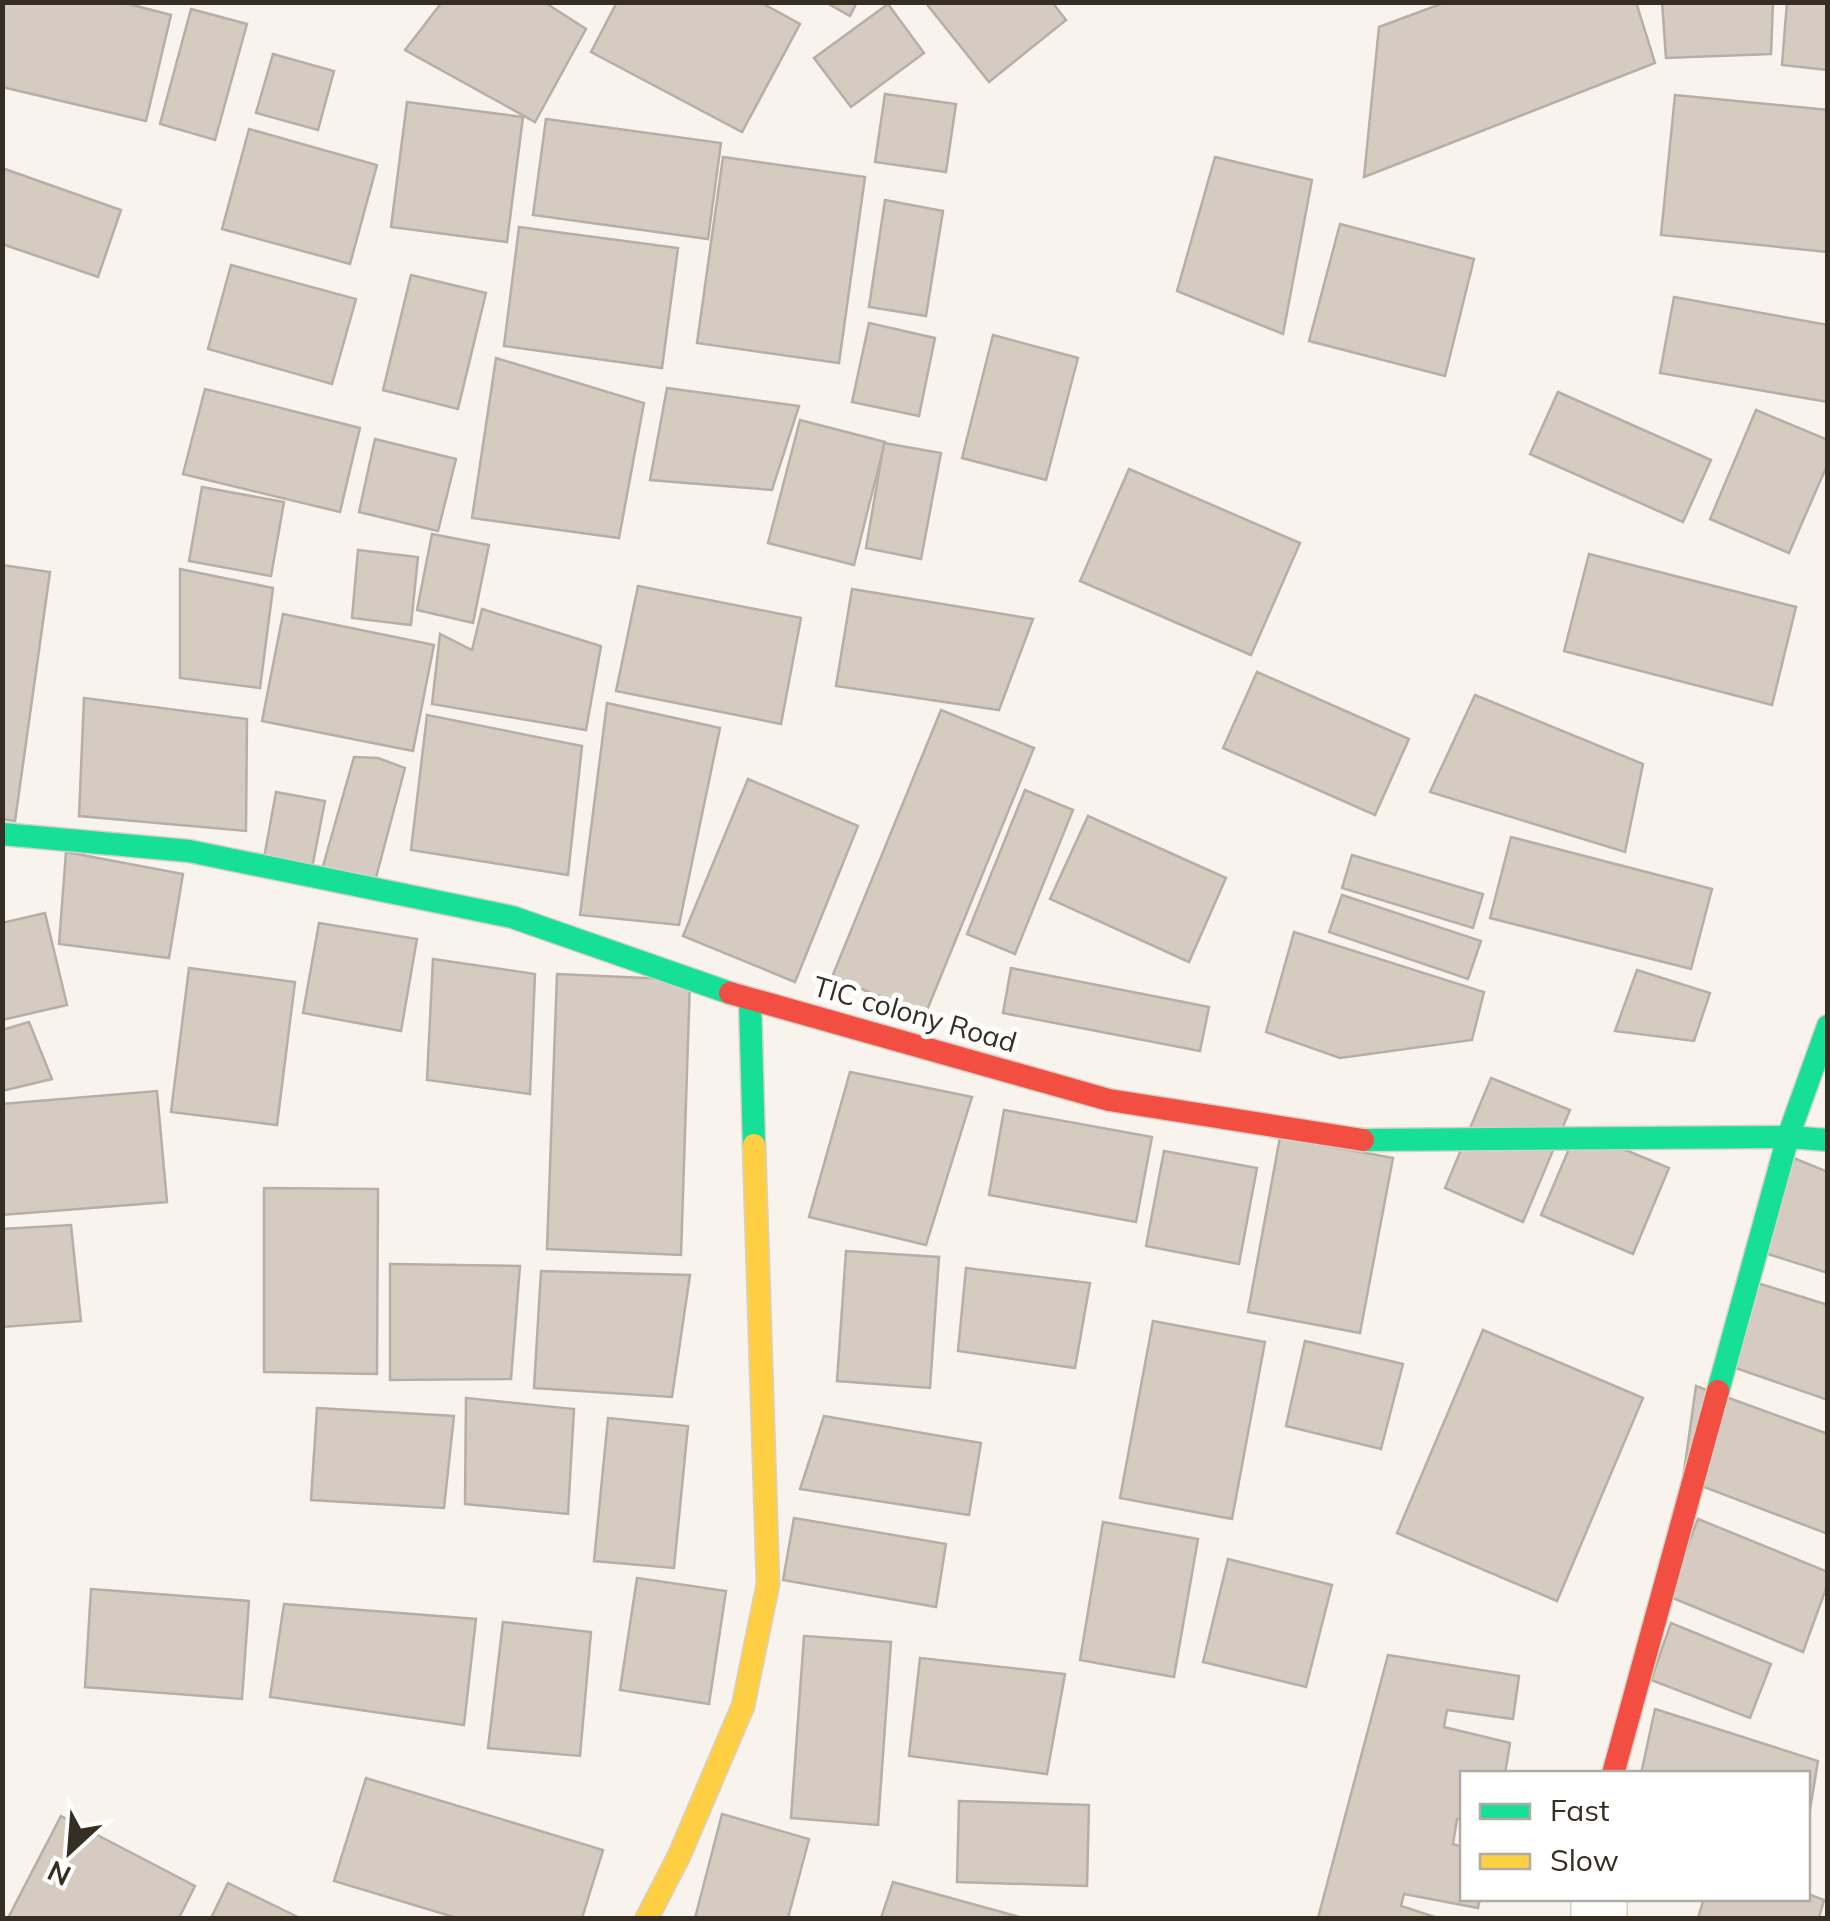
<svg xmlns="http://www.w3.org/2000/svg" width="1830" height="1921" font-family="Mulish,sans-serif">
<rect width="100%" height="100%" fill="#f9f3ed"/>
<!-- building -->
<g fill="#d5cbc0" stroke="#b6afa7" stroke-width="2.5">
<polygon points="2,2 121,2 171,15 146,121 2,87"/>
<polygon points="442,2 544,2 586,29 535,122 405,50"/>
<polygon points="617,2 760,2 800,24 742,132 591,52"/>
<polygon points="825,2 857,2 850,16"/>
<polygon points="925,2 1052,2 1066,20 989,82"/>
<polygon points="1446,2 1636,2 1655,63 1364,177 1379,27"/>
<polygon points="1662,2 1773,2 1771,54 1666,58"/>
<polygon points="1787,2 1828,2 1828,70 1782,65"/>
<polygon points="888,4 924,53 851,107 814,58"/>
<polygon points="191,9 247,24 215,140 160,124"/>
<polygon points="273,54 334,71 318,130 256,113"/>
<polygon points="885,94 956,104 946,172 875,162"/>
<polygon points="1675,95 1828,110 1828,252 1661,235"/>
<polygon points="407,102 523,117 507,242 391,227"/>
<polygon points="546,119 721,143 708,239 533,215"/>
<polygon points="249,129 377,165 350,264 222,229"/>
<polygon points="723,157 865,177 839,363 697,343"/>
<polygon points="1215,157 1312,180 1283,334 1177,291"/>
<polygon points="2,168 121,210 98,277 2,244"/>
<polygon points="885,200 943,211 926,316 869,307"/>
<polygon points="1340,224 1474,259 1445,376 1309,341"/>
<polygon points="519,227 678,248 662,368 504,346"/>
<polygon points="231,265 356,299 332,384 208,349"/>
<polygon points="411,275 486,293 458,409 383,390"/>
<polygon points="1674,297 1828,325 1828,402 1660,373"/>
<polygon points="869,323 935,338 919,416 852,402"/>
<polygon points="993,335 1078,358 1046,480 962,458"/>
<polygon points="496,358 644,403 619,538 472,518"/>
<polygon points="667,388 799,406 772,490 650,480"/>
<polygon points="205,389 360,428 340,512 183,474"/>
<polygon points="1558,392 1711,460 1683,522 1530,454"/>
<polygon points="1756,410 1828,440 1828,463 1789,553 1710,519"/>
<polygon points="800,420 885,442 854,565 768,543"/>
<polygon points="375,439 456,459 438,531 359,512"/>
<polygon points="884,443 941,453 921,559 866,548"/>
<polygon points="1129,469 1300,543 1251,655 1080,581"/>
<polygon points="202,487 284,502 271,576 189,561"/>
<polygon points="432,534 489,545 473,623 417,610"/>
<polygon points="358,550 418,557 411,625 352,618"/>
<polygon points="1589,554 1796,607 1772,705 1564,651"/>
<polygon points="2,565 50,572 15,821 2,819"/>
<polygon points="180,569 273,588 260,688 180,678"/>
<polygon points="638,586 801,618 781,724 616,691"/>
<polygon points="852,589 1033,619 999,710 836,686"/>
<polygon points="482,609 601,646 586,730 432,704 440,634 472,650"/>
<polygon points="283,614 434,645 413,751 262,721"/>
<polygon points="1257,672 1409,739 1375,815 1223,748"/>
<polygon points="1475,695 1643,764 1625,852 1430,792"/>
<polygon points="84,698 247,719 246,831 79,816"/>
<polygon points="607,703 720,728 679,925 580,915"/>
<polygon points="941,710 1034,748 925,1015 832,977"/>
<polygon points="427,715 582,746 568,875 411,850"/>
<polygon points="354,757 378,758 405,768 374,885 321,873"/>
<polygon points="748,779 858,826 795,982 683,936"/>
<polygon points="1025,790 1073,810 1015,954 967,934"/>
<polygon points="276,792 325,801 312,868 264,858"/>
<polygon points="1088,816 1226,878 1189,962 1050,899"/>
<polygon points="1511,837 1712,889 1691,969 1490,918"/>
<polygon points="66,852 183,874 169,958 59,944"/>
<polygon points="1352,855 1483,894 1473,928 1342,888"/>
<polygon points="1342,895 1481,941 1468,979 1329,932"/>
<polygon points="45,913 67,1005 2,1020 2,923"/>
<polygon points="319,923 417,939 401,1031 303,1013"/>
<polygon points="1294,932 1484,992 1472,1040 1340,1058 1266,1032"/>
<polygon points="433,959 535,974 530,1094 427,1080"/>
<polygon points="189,968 295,982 277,1125 171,1112"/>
<polygon points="1011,968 1209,1007 1200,1051 1003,1013"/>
<polygon points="1637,970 1710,993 1694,1041 1615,1031"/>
<polygon points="557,974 690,980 681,1255 547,1249"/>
<polygon points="29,1022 52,1079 2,1091 2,1030"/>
<polygon points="850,1072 972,1097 926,1245 809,1217"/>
<polygon points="1491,1078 1570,1110 1523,1222 1445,1188"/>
<polygon points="157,1091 167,1202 2,1215 2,1104"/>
<polygon points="1004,1110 1152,1137 1136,1222 989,1195"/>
<polygon points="1577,1130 1669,1168 1633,1254 1541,1215"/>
<polygon points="1280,1137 1393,1158 1360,1333 1248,1312"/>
<polygon points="1164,1151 1257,1168 1239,1264 1146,1246"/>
<polygon points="1784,1154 1828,1172 1828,1273 1752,1249"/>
<polygon points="264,1188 378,1189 377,1374 264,1372"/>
<polygon points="71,1225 81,1321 2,1327 2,1229"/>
<polygon points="846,1251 939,1257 930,1388 837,1381"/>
<polygon points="390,1264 520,1266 511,1379 390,1380"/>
<polygon points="966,1268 1090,1283 1075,1368 958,1351"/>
<polygon points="541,1271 690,1275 672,1397 534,1388"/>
<polygon points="1751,1281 1828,1305 1828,1400 1721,1363"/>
<polygon points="1153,1321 1265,1342 1232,1519 1120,1498"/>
<polygon points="1483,1330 1643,1398 1557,1601 1397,1533"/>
<polygon points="1305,1341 1403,1364 1381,1449 1286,1426"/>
<polygon points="1696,1386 1828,1434 1828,1534 1683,1479"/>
<polygon points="466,1398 574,1409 568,1514 465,1504"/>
<polygon points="317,1408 454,1416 444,1508 311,1500"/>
<polygon points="824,1416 981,1443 969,1515 800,1489"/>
<polygon points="608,1418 688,1426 674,1568 594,1561"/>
<polygon points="794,1518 946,1544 936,1607 783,1580"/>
<polygon points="1698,1519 1828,1572 1828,1583 1803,1652 1668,1596"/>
<polygon points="1103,1522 1198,1539 1174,1677 1080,1660"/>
<polygon points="1228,1559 1332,1585 1306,1687 1203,1662"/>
<polygon points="637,1578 726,1591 709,1704 620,1690"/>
<polygon points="91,1589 249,1601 242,1699 85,1687"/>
<polygon points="284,1604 476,1619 464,1725 270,1697"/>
<polygon points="503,1622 591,1632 580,1756 488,1748"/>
<polygon points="1671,1623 1771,1664 1750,1718 1651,1680"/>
<polygon points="804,1636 891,1642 878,1825 791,1818"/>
<polygon points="1388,1655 1519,1676 1513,1719 1447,1710 1444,1727 1510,1743 1505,1774 1462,1774 1462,1819 1457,1819 1453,1844 1462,1847 1462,1898 1480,1898 1478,1908 1404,1894 1401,1906 1438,1918 1318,1918"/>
<polygon points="920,1658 1065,1674 1047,1774 909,1756"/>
<polygon points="1655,1709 1818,1761 1808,1822 1808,1774 1641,1774"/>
<polygon points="366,1778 603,1850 582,1918 457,1918 334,1881"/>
<polygon points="959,1801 1089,1805 1087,1886 957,1882"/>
<polygon points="722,1814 809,1839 788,1918 695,1918"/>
<polygon points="61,1816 195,1886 179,1918 8,1918"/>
<polygon points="893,1882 1023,1918 881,1918"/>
<polygon points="228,1883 300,1918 211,1918"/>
<polygon points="1808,1894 1824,1900 1819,1918 1698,1918 1704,1898 1808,1898"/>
</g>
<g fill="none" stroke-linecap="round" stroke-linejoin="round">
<!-- street casing -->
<g stroke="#d7d0c7" stroke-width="58">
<polyline id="street" points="1599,1918 1599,1898"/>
</g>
<!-- fast casing -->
<g stroke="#d7d0c7" stroke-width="25">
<g id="fast">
<polyline points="2,834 189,851 512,917 730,993"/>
<polyline points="750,1000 754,1145"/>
<polyline points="1363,1140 1788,1137 1828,1140"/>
<polyline points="1718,1391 1788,1137 1828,1026"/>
</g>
</g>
<!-- slow casing -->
<g stroke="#d7d0c7" stroke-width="25">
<polyline id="slow" points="647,1918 679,1856 743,1706 768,1584 754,1145"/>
</g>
<!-- jam casing -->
<g stroke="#d7d0c7" stroke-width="25">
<g id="jam">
<polyline points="730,993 1109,1100 1363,1140"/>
<polyline points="1613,1774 1718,1391"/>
</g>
</g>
<!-- street -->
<use href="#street" stroke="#fefdfc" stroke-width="55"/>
<!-- fast -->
<use href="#fast" stroke="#16e098" stroke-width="22"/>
<!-- slow -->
<use href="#slow" stroke="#ffcf43" stroke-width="22"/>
<!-- jam -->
<use href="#jam" stroke="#f24e42" stroke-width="22"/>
</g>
<g text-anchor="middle" stroke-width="10" stroke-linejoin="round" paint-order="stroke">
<!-- street labels -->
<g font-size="28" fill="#362e22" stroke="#fff">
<text transform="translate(915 1014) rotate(16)" y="10">TIC colony Road</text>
</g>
</g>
<!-- border -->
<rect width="1830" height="1921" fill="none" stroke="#362e22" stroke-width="10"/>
<!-- legend -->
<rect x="1460" y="1771" width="350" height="130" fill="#ffffff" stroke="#afaba7" stroke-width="2.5"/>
<rect x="1480" y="1804" width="50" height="15" fill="#16e098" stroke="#afaba7" stroke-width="2.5"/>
<text x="1550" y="1821" font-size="30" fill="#362e22">Fast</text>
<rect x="1480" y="1854" width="50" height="15" fill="#ffcf43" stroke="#afaba7" stroke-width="2.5"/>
<text x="1550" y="1871" font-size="30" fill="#362e22">Slow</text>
<!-- north arrow -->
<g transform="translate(70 1851) rotate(206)" stroke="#ffffff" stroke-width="8" paint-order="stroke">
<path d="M0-8L18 38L0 25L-18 38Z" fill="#362e22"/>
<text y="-15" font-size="28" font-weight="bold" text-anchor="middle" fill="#362e22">N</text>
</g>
</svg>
